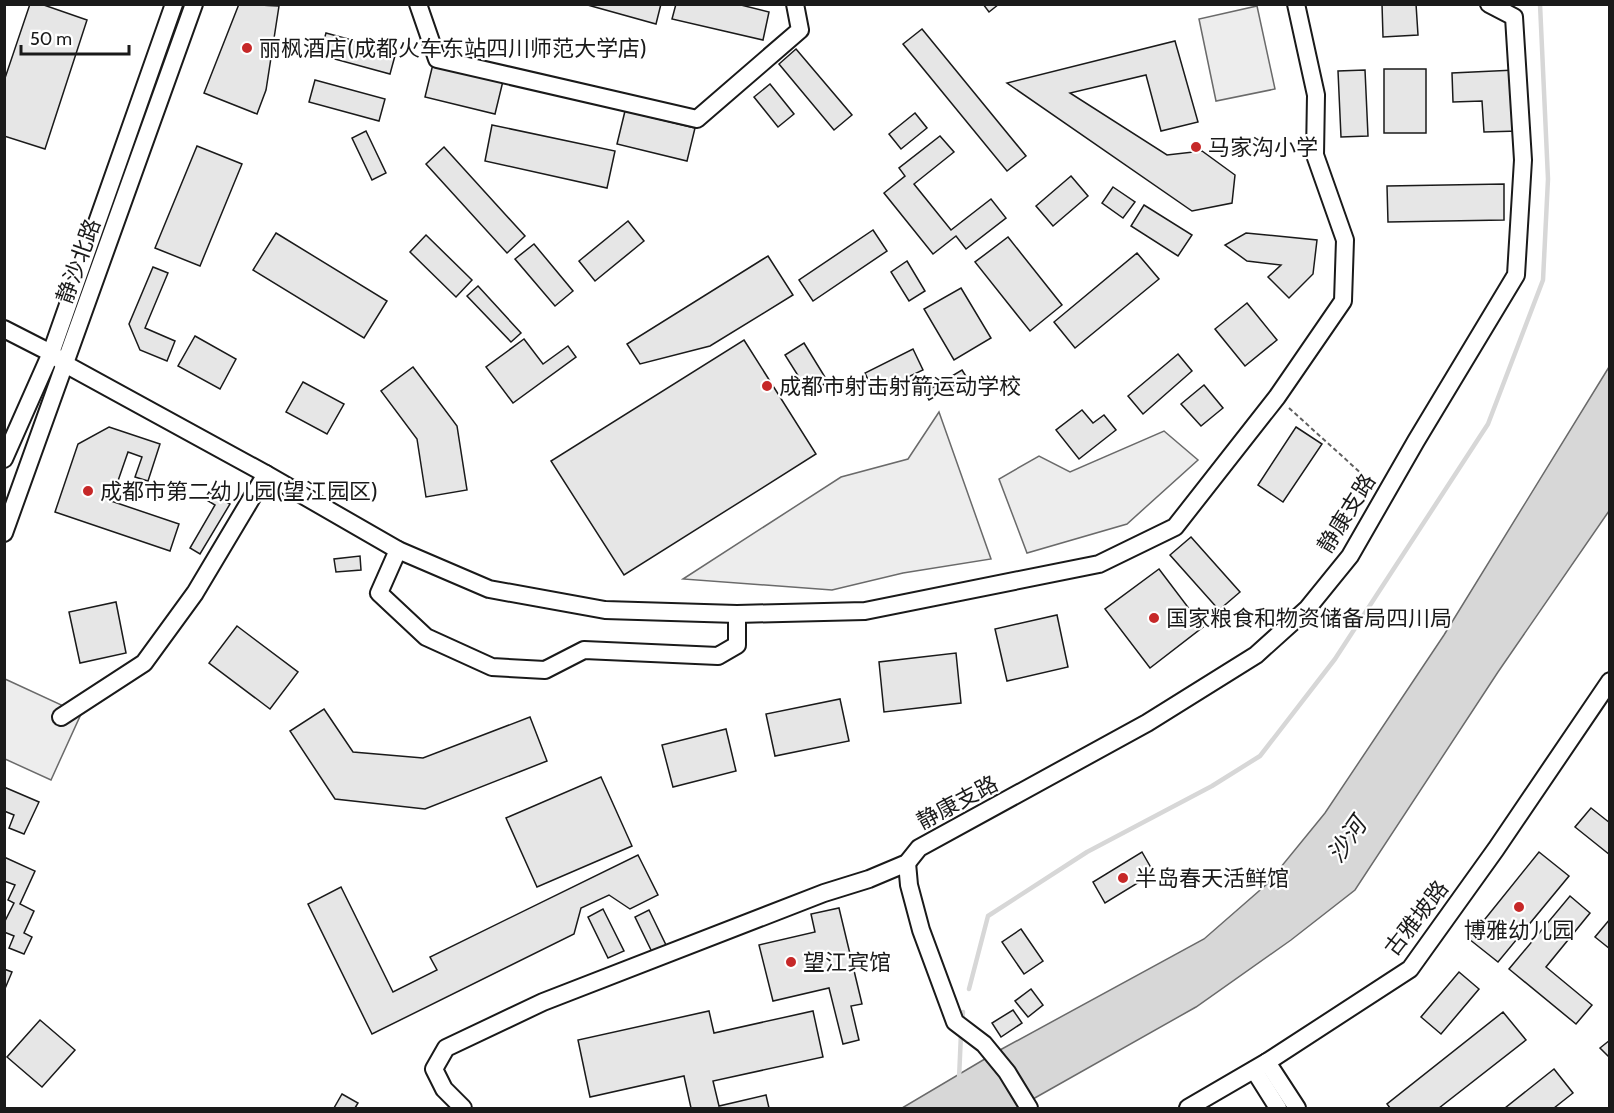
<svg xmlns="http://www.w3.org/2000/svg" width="1614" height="1113" font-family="Cabin,'Noto Sans SC',sans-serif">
<rect width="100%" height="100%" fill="#fff"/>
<!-- built -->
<g fill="#ededed" stroke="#6a6a6a" stroke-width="1.5">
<polygon points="1257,6 1275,89 1216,101 1199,19"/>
<polygon points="939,412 991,559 903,573 832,590 683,579 841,477 908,459"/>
<polygon points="1164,431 1198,460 1127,524 1027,553 999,479 1039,456 1070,472"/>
<polygon points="5,679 81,714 51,780 5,759"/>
</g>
<!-- water -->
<polygon fill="#d7d7d7" stroke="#6a6a6a" stroke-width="1.5" points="1609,367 1609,511 1498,672 1355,890 1291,940 1196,1007 1033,1099 1018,1108 902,1108 1000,1050 1204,939 1267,884 1325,813 1444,635"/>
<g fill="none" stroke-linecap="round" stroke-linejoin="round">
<!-- stream -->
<g stroke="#d7d7d7" stroke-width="4.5">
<polyline points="969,989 988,916 1087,852 1212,786 1260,756 1335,659 1488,424 1543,280 1548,179 1540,4"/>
<polyline points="962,1022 963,1012"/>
<polyline points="959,1079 961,1033"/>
</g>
</g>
<!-- building -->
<g fill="#e6e6e6" stroke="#1a1a1a" stroke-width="1.5">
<polygon points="30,4 41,4 87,20 45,149 4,136 4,81"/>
<polygon points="239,4 279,6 266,90 257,114 204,93"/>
<polygon points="584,4 661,4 656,24"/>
<polygon points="676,4 737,4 769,12 763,40 672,19"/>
<polygon points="983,4 999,4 989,12"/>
<polygon points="1382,4 1416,4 1418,35 1383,37"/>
<polygon points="922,29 1026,156 1007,171 903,44"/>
<polygon points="326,33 396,52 390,74 320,55"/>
<polygon points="1175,41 1198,122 1161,131 1146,75 1070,93 1167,155 1202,151 1235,175 1232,203 1192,211 1007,83"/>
<polygon points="796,49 852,115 834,130 779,64"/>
<polygon points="433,64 503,81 495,114 425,97"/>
<rect x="1384" y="69" width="42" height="64"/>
<polygon points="1365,70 1368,136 1341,137 1338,71"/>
<polygon points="1515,70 1518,131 1484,132 1482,101 1453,102 1452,73"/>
<polygon points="315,80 385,99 379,121 309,102"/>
<polygon points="770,84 794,114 778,127 754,97"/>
<polygon points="625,111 695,128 687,161 617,144"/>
<polygon points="915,113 927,128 901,149 889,134"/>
<polygon points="492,125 615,151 607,188 485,161"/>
<polygon points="366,131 386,173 372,180 352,138"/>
<polygon points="940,136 954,152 914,184 951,230 991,199 1006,218 966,249 956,236 933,254 884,193 905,176 899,168"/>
<polygon points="197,146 242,164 200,266 155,248"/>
<polygon points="444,147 525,236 507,253 426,164"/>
<polygon points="1071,176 1088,196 1053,226 1036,206"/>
<polygon points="1504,184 1504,220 1388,222 1387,186"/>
<polygon points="1113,187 1135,202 1123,218 1102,203"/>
<polygon points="1144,205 1192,235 1178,256 1131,226"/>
<polygon points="628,221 644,241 595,281 579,261"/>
<polygon points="873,230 887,251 813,301 799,280"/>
<polygon points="276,233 387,301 364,338 253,270"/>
<polygon points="1246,233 1317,240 1313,274 1289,298 1268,277 1281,265 1247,261 1225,245"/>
<polygon points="426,235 472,280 456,297 410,252"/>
<polygon points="1008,237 1062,305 1030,331 975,262"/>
<polygon points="534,244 573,291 555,306 515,259"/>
<polygon points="1137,253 1159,279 1075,348 1054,322"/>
<polygon points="768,256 793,295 710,346 640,364 627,344"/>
<polygon points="907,261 925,291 909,301 891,272"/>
<polygon points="153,267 168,273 145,328 175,341 167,361 140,350 129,324"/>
<polygon points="478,286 521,333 511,342 467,296"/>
<polygon points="961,288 991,338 954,360 924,309"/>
<polygon points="1247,303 1277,340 1245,366 1215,329"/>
<polygon points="195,336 236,359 220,389 178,366"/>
<polygon points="524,339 543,364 568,346 576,357 513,403 486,367"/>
<polygon points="744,340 816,454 624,575 551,461"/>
<polygon points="804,343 828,382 809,393 785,355"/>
<polygon points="913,349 923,370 874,393 865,373"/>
<polygon points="1178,354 1192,371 1143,414 1128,396"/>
<polygon points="413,367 457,426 467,490 426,497 417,439 381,391"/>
<polygon points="962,370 967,378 929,400 925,392"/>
<polygon points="303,382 344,404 327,434 286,412"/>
<polygon points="1204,385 1223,408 1201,426 1181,404"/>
<polygon points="1082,410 1093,423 1104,415 1116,430 1079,459 1056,430"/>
<polygon points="109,427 160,444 148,481 135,477 142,457 128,452 111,501 179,524 170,551 55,512 78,444"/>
<polygon points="1296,427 1322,444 1283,502 1258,485"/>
<polygon points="209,492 230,504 200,554 190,548 215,505 205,499"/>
<polygon points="1191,537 1240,592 1219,610 1170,555"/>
<polygon points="360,556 361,570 336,572 334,559"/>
<polygon points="1159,569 1203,627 1150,668 1105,609"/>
<polygon points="116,602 126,653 80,663 69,612"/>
<polygon points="1057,615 1068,667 1007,681 995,629"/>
<polygon points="237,626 298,672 270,709 209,663"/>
<polygon points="956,653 961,703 884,712 879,662"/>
<polygon points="840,699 849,741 775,756 766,714"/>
<polygon points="324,709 353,752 423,758 530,717 547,761 425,809 335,799 290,731"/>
<polygon points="726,729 736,771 673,787 662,745"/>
<polygon points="601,777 632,846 537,887 506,818"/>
<polygon points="4,787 39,802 24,834 9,828 14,815 4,811"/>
<polygon points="1591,808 1610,823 1610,855 1575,827"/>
<polygon points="1142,852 1154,873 1105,903 1093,882"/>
<polygon points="1539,852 1569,876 1498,962 1469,939"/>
<polygon points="638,855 658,895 630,909 609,895 581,908 574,934 372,1034 308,904 341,887 393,992 437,970 430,957"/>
<polygon points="4,857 35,871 20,904 34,911 24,933 32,937 24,954 9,948 14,936 4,932 4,923 14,903 8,900 15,885 4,881"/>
<polygon points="1570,896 1590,913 1546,967 1592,1005 1576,1024 1509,969"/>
<polygon points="839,908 862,1004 851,1006 859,1040 843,1044 829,988 773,1001 759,945 815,932 811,914"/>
<polygon points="603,909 624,951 608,958 588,917"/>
<polygon points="649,910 666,945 652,952 635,917"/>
<polygon points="1610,919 1610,949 1595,937"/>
<polygon points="1021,929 1043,961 1024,974 1002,942"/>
<polygon points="4,969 12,972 4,991"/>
<polygon points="1459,972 1479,989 1441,1034 1421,1017"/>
<polygon points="1031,989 1043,1005 1028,1017 1015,1001"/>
<polygon points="1013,1010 1022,1023 1001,1037 992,1023"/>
<polygon points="709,1011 714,1033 813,1011 823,1057 713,1081 719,1106 766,1095 769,1108 691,1108 684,1076 590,1097 578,1040"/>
<polygon points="1503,1012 1526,1040 1439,1108 1390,1108 1387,1104"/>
<polygon points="40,1020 75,1050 42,1087 7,1057"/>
<polygon points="1610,1040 1610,1058 1600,1048"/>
<polygon points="1554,1069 1573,1093 1554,1108 1505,1108"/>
<polygon points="342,1094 358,1103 355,1108 334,1108"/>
</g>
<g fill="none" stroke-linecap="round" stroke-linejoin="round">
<!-- minor casing -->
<g stroke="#1a1a1a" stroke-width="20">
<g id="minor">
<polyline points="418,4 437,59 697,119 800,30 795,4"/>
<polyline points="4,329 51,353 65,364 266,474 398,550 489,589 605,610 737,614 865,611 1099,564 1175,527 1277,397 1343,301 1345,240 1315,155 1316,95 1296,4"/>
<polyline points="4,459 51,353 174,4"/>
<polyline points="4,533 194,4"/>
<polyline points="398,550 379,593 426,637 492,667 545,670 584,650 718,656 737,645 737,614"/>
<polyline points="61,717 144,663 195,593 266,474"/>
<polyline points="907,863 909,885 921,930 955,1022 984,1044 1007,1072 1029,1108"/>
<polyline points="1267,1062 1297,1108"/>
<polyline points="1254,1070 1278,1108"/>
<polyline points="463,1108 444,1089 434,1069 446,1048 543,1002 824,893 869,879 907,863 919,848 1147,723 1256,655 1307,609 1350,556 1416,441 1516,275 1523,160 1514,17 1489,4"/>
<polyline points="1188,1108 1267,1062 1410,969 1496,849 1610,681"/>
</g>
</g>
<!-- path -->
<polyline stroke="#5f5f5f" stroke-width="2" stroke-dasharray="4.5 3" stroke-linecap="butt" points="1289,408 1374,485"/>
<!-- minor -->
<use href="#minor" stroke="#fff" stroke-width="16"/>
</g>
<!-- markers -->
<g fill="#c62828" stroke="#fff" stroke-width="2">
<circle cx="247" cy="48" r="6"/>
<circle cx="1196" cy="147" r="6"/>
<circle cx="767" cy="386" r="6"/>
<circle cx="88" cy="491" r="6"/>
<circle cx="1154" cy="618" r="6"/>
<circle cx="1123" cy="878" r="6"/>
<circle cx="1519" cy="907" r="6"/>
<circle cx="791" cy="962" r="6"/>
</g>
<g text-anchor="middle" stroke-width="4.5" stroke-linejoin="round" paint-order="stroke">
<!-- poi labels -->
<g font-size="22" fill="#1a1a1a" stroke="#fff" text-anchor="start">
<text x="259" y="56">丽枫酒店(成都火车东站四川师范大学店)</text>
<text x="1208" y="155">马家沟小学</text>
<text x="779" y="394">成都市射击射箭运动学校</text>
<text x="100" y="499">成都市第二幼儿园(望江园区)</text>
<text x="1166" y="626">国家粮食和物资储备局四川局</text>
<text x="1135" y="886">半岛春天活鲜馆</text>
<text x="1519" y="938" text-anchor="middle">博雅幼儿园</text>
<text x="803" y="970">望江宾馆</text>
</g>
<!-- street labels -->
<g font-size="22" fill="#1a1a1a" stroke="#fff">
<text transform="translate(78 261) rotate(-70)" y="8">静沙北路</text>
<text transform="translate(1346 513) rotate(-58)" y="8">静康支路</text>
<text transform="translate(957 802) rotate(-28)" y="8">静康支路</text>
<text transform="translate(1416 918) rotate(-52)" y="8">古雅坡路</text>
</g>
<!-- water labels -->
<g font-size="24" font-style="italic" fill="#1a1a1a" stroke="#fff">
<text transform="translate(1347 840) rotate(-55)" y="8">沙河</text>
</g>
</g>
<!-- border -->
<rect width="1614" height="1113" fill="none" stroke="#1a1a1a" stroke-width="12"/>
<!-- scale -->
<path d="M21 45v9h108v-9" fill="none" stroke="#1a1a1a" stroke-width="3"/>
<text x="30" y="45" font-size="18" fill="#1a1a1a" stroke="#ffffff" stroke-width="4.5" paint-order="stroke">50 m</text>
</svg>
